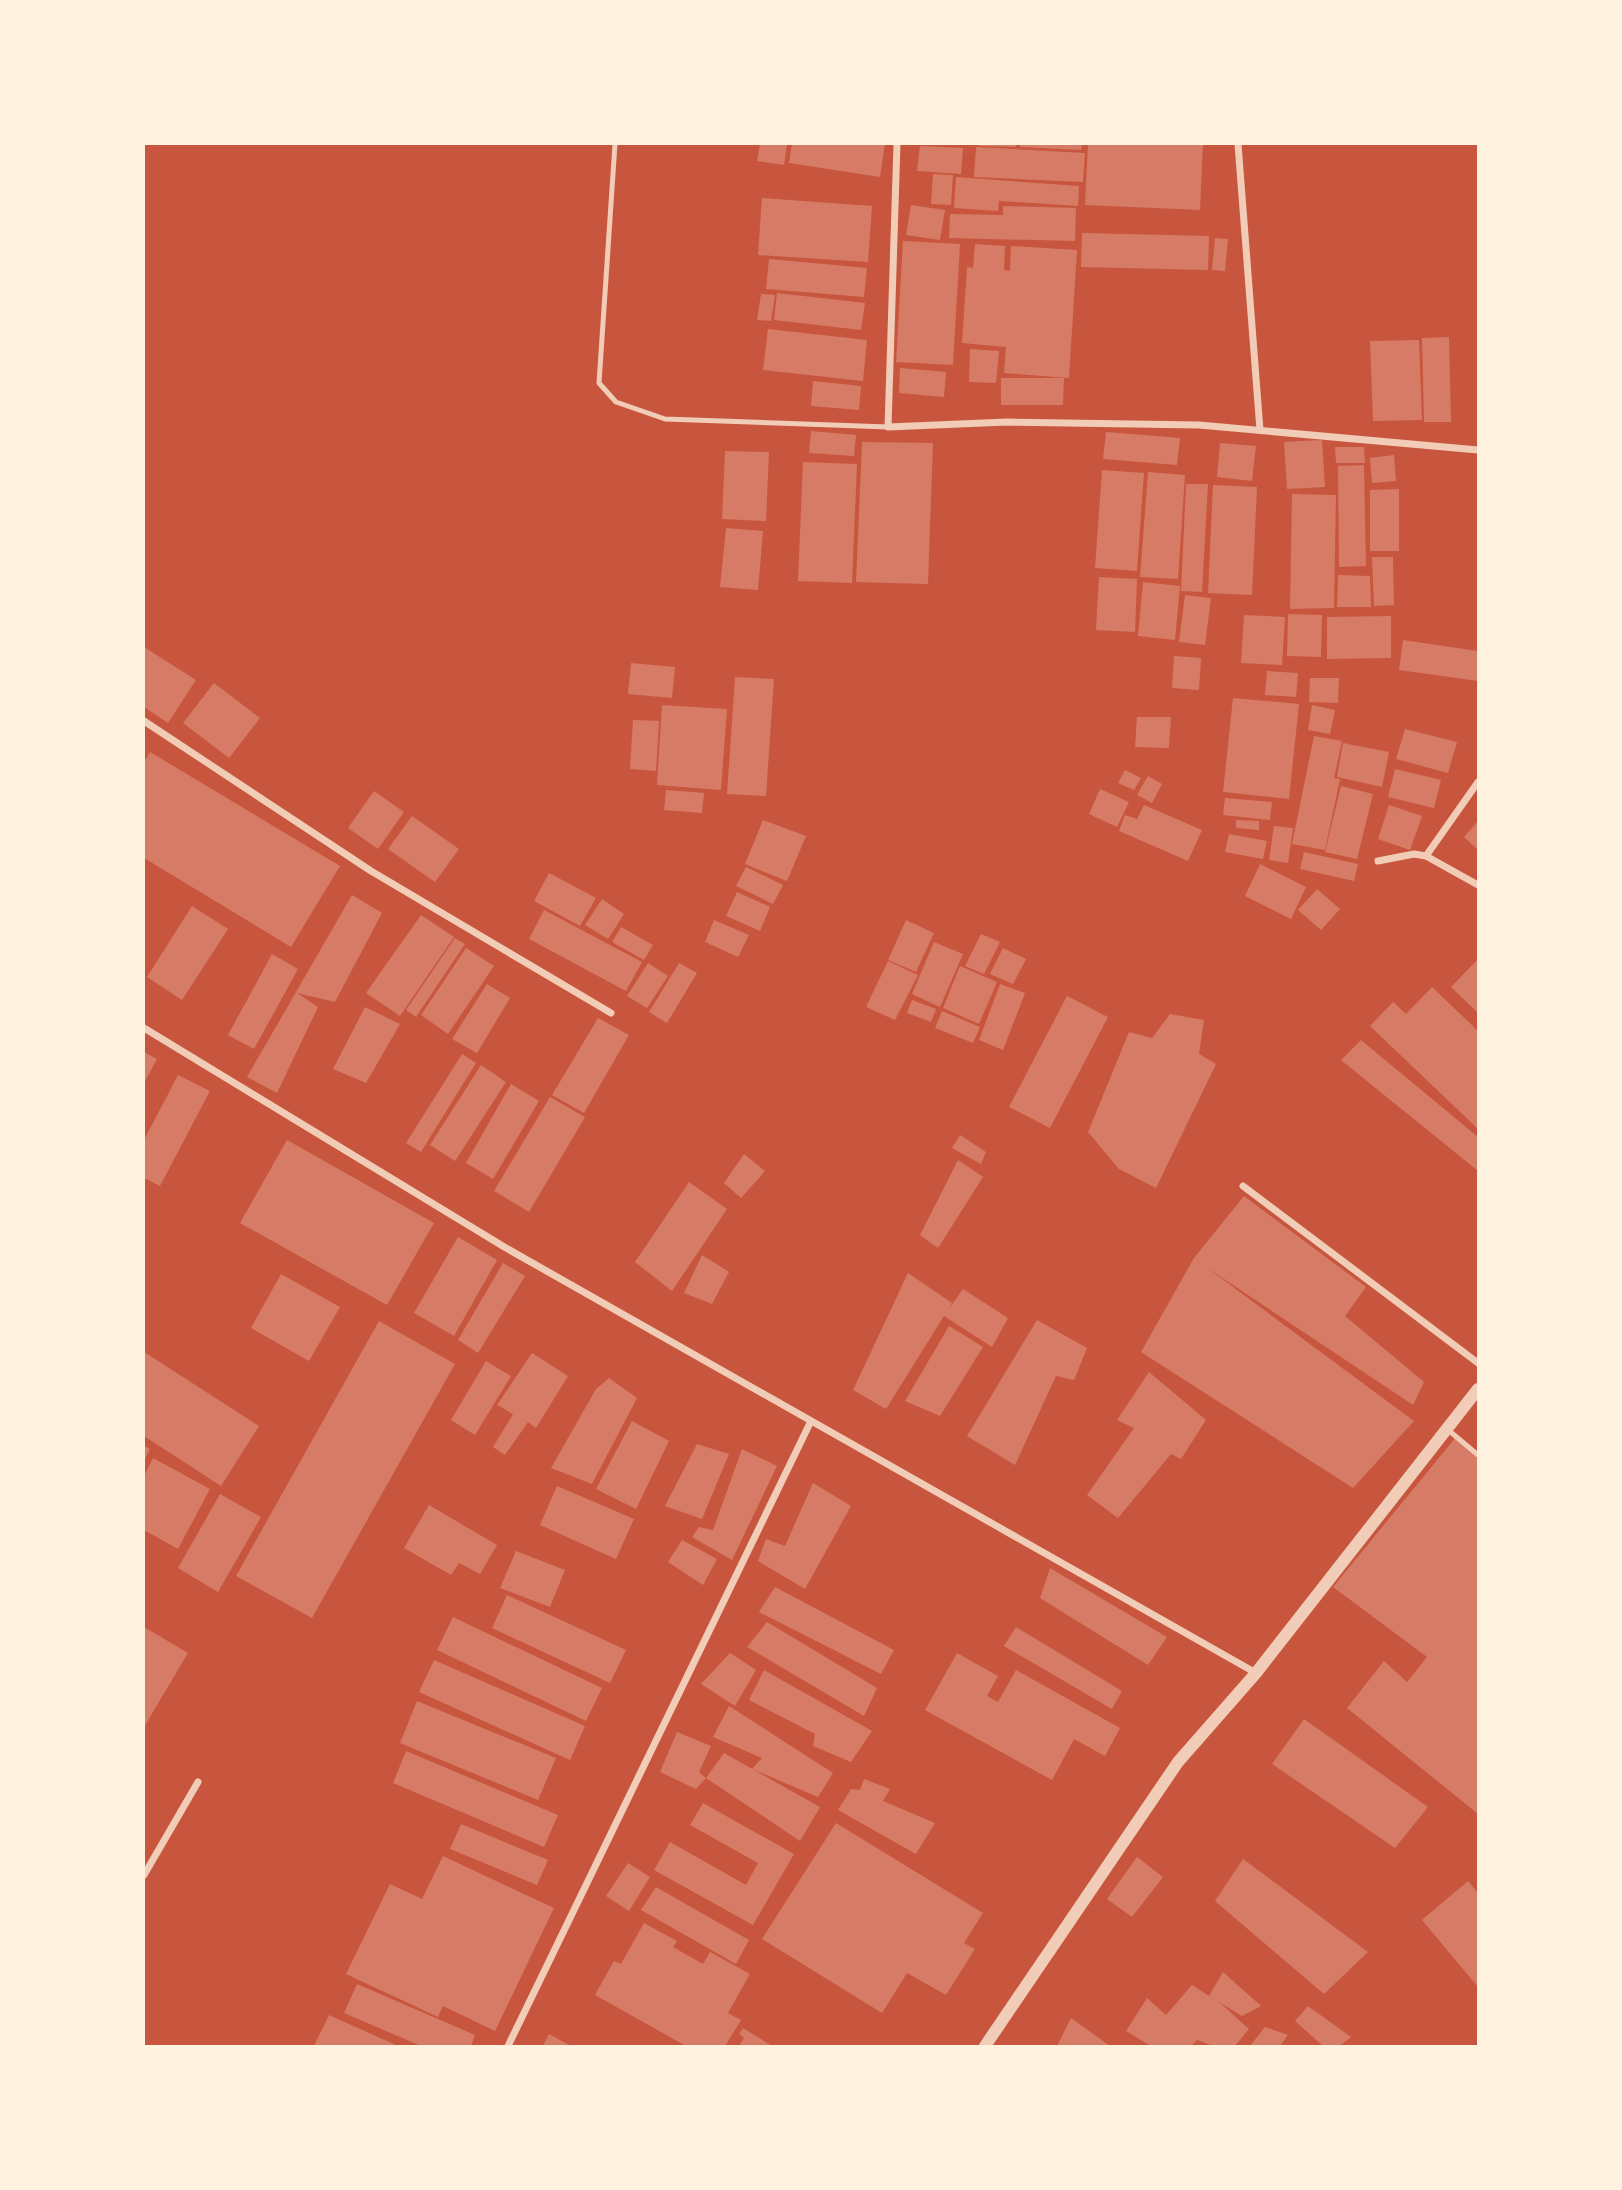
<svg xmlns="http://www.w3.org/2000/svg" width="1622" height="2190" font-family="Manrope,sans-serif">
<rect width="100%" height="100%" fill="#c8553d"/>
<!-- building -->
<g fill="#d67c66">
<polygon points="760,144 787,144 784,165 757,161"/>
<polygon points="792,144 885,144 880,177 789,163"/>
<polygon points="979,144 1016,144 1016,147 979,146"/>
<polygon points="1020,144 1082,144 1081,150 1020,147"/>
<polygon points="1088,144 1203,144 1200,210 1085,205"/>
<polygon points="920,146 963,148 961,174 917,171"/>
<polygon points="976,147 1085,153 1083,182 974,177"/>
<polygon points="933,174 953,175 951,205 931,204"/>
<polygon points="956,177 1079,186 1078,206 999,201 998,211 954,208"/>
<polygon points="762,198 872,206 868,262 758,255"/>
<polygon points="911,205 945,210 940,240 906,235"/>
<polygon points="1003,206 1076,208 1075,241 949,238 950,214 1003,215"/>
<polygon points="1082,233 1209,236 1208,270 1081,267"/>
<polygon points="1215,238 1228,239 1225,271 1212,270"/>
<polygon points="903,241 960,244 953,365 896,362"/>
<polygon points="975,244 1005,246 1004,270 1010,271 1011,246 1077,250 1069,378 1004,373 1006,347 962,343 967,267 973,268"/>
<polygon points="769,259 867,268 864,297 766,289"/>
<polygon points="777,293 865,303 861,330 774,320"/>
<polygon points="761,294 775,295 771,321 757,320"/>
<polygon points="768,329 867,340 863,381 763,370"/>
<polygon points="1449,337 1451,422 1424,422 1422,338"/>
<polygon points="1419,340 1422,420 1373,421 1370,341"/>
<polygon points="970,349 999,351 996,383 969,382"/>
<polygon points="900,368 946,372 944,397 899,393"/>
<polygon points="1001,378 1064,378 1063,405 1001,405"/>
<polygon points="813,381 861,386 859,410 811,406"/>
<polygon points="811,431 856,435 854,456 809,453"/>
<polygon points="1106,432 1180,438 1177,465 1103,459"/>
<polygon points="1322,440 1325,487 1287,489 1284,442"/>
<polygon points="862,442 933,443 928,584 856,582"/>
<polygon points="1220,443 1256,446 1252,481 1217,477"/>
<polygon points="1335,447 1364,447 1365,463 1336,463"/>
<polygon points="725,451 769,452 766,521 722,519"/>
<polygon points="1394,455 1396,481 1372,483 1370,458"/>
<polygon points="803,462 857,464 852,583 798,581"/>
<polygon points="1364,465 1366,566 1339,567 1338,466"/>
<polygon points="1102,470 1144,473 1137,571 1095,568"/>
<polygon points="1148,472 1185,475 1178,579 1140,577"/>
<polygon points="1186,484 1208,484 1202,592 1181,591"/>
<polygon points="1213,485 1257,487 1252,595 1208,593"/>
<polygon points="1399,489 1399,551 1370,551 1370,490"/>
<polygon points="1292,494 1336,495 1334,608 1290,609"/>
<polygon points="726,528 763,531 758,590 720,587"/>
<polygon points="1372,557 1393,557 1394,605 1374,606"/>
<polygon points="1338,575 1370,576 1371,607 1337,607"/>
<polygon points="1099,577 1137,579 1135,632 1096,630"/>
<polygon points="1143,582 1180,586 1175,640 1138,636"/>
<polygon points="1185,595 1211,598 1205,645 1179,642"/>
<polygon points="1288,614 1322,615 1321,657 1287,656"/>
<polygon points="1244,615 1285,617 1282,665 1241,663"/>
<polygon points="1391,616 1391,658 1327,659 1327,617"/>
<polygon points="1403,640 1478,651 1478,681 1399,670"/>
<polygon points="144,647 196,680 168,723 144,707"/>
<polygon points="1174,656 1201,658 1199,690 1172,688"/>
<polygon points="631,663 675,667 672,698 628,694"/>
<polygon points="1267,671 1298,673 1296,697 1265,695"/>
<polygon points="735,677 774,679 766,796 727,794"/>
<polygon points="1310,678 1339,678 1338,703 1309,702"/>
<polygon points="214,683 260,718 229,758 183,723"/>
<polygon points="1233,698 1299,704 1289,799 1223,792"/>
<polygon points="662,705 727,709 721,790 657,785"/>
<polygon points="1312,705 1335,710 1330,734 1308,730"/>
<polygon points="1137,717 1171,717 1169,748 1135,747"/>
<polygon points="633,720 659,721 656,771 630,769"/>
<polygon points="1405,729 1457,742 1448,773 1396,759"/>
<polygon points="1314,736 1342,741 1334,778 1340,779 1325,850 1292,844"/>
<polygon points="1343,743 1389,752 1382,787 1337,777"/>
<polygon points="150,752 340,866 291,947 144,858 144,762"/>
<polygon points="1395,769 1441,780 1434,808 1388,797"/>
<polygon points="1125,770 1141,778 1134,790 1118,783"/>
<polygon points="1148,776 1162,784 1152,803 1137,795"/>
<polygon points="1341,786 1373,794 1357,859 1325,852"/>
<polygon points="1100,789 1129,802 1117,827 1089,814"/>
<polygon points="666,790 704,793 702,813 664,810"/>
<polygon points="374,791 404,812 378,849 348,828"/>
<polygon points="1225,798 1272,802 1270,820 1223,815"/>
<polygon points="1144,805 1202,830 1188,861 1119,831 1125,815 1137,819"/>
<polygon points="1389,805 1422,816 1410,850 1378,839"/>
<polygon points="412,816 459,849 435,882 388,849"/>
<polygon points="763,820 806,836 787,881 745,864"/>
<polygon points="1236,820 1259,821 1259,830 1236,828"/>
<polygon points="1478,821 1478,850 1464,837"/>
<polygon points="1274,826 1293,828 1288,863 1269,860"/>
<polygon points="1229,834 1267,841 1263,859 1225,852"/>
<polygon points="1304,852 1358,864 1354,881 1300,869"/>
<polygon points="1260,864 1306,887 1291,919 1245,896"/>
<polygon points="746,867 783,885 773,904 736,886"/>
<polygon points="549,873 596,898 580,926 534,901"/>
<polygon points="1317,889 1340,909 1321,930 1298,910"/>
<polygon points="737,892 770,907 760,931 726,916"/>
<polygon points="352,895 382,913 335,1002 297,993 318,1007 277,1093 247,1077"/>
<polygon points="602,899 624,914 608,939 585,925"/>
<polygon points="192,906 228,929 182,1000 147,977"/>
<polygon points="544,910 642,962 626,991 529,939"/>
<polygon points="421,915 454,937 400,1016 366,993"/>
<polygon points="714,920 749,935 738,957 705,942"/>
<polygon points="906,920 934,933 916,972 888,960"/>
<polygon points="621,927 653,945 644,960 612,942"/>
<polygon points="981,934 1000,942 984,974 965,966"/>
<polygon points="455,938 465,944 416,1017 406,1010"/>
<polygon points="934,942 963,954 940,1007 912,994"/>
<polygon points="466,948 494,966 448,1034 421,1015"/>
<polygon points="1003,948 1026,959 1013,984 990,974"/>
<polygon points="272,954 298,969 254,1049 228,1035"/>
<polygon points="1478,959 1478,1013 1451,987"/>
<polygon points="888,961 918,975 895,1020 866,1007"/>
<polygon points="648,963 668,976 647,1008 627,996"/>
<polygon points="679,963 697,973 667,1023 649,1012"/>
<polygon points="960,966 997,982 979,1024 943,1008"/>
<polygon points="487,984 510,998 477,1053 452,1039"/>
<polygon points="1000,984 1025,993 1003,1050 979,1040"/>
<polygon points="1432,987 1478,1031 1478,1129 1370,1026 1393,1002 1406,1014"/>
<polygon points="1067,996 1108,1017 1050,1128 1009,1107"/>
<polygon points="912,1000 936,1009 931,1022 907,1013"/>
<polygon points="365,1007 400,1024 366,1083 333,1069"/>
<polygon points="942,1011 980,1027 973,1043 935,1028"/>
<polygon points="1170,1014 1204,1020 1199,1054 1216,1064 1156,1188 1119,1169 1088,1132 1129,1032 1152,1038"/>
<polygon points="598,1018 629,1035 584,1113 552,1095"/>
<polygon points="1361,1040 1478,1137 1478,1171 1341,1060"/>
<polygon points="144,1052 157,1059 144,1083"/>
<polygon points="462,1054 476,1063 421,1152 406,1143"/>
<polygon points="481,1065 506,1082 455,1161 430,1145"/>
<polygon points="178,1075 210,1091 160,1186 144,1178 144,1140"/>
<polygon points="511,1084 539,1101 493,1179 466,1163"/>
<polygon points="550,1097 585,1117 529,1212 494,1191"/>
<polygon points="960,1135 986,1152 981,1164 952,1148"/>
<polygon points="287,1140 434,1223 387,1305 240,1223"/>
<polygon points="744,1154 765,1171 741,1198 724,1183"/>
<polygon points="958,1160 983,1177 938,1248 920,1235"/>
<polygon points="689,1182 727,1209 672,1291 635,1262"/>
<polygon points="1244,1196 1366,1287 1345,1316 1424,1382 1413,1405 1206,1267 1414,1421 1353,1488 1141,1352 1194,1258"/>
<polygon points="458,1237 497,1260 454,1336 414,1313"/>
<polygon points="702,1255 729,1272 712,1304 684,1293"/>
<polygon points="503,1263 525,1276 478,1353 458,1340"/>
<polygon points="908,1273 952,1303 948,1310 963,1289 1008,1318 992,1347 944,1316 886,1409 853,1390"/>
<polygon points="281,1274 340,1307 309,1361 251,1328"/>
<polygon points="1037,1320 1087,1348 1074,1380 1056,1376 1015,1465 967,1436"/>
<polygon points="379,1321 455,1364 312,1618 236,1576"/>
<polygon points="949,1326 983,1347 940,1416 905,1401"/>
<polygon points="144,1352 259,1426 221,1486 144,1436"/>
<polygon points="532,1353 568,1376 536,1428 528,1422 505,1455 493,1447 513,1414 497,1405"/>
<polygon points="486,1361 511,1376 475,1435 451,1420"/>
<polygon points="1149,1372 1206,1420 1181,1459 1171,1454 1118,1518 1087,1495 1134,1428 1117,1420"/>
<polygon points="609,1378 637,1398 592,1484 551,1468 596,1389"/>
<polygon points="632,1421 669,1441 636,1509 596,1489"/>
<polygon points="1456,1437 1478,1456 1478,1814 1347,1708 1384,1661 1407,1682 1427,1657 1333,1587"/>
<polygon points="697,1444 729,1454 702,1519 665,1506"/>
<polygon points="144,1446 150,1449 144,1461"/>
<polygon points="742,1449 777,1466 732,1560 692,1537 699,1527 713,1530"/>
<polygon points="153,1458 210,1489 178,1549 144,1530 144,1476"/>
<polygon points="813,1483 851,1506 805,1589 758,1561 766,1539 785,1546"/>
<polygon points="557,1486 634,1519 616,1559 540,1525"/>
<polygon points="220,1494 261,1517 218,1592 178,1568"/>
<polygon points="429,1505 497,1545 480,1574 459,1563 451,1575 404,1548"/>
<polygon points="682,1540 717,1559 703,1585 668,1562"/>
<polygon points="516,1551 565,1570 550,1607 500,1588"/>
<polygon points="1050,1568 1167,1637 1148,1665 1040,1598"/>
<polygon points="775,1587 894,1650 881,1674 759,1612"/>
<polygon points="507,1595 626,1650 610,1683 492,1628"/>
<polygon points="453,1617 602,1688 586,1721 437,1650"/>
<polygon points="767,1622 877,1688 864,1716 747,1647"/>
<polygon points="144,1627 188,1653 144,1727"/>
<polygon points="1016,1627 1122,1691 1112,1709 1004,1646"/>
<polygon points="730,1653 756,1670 735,1706 701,1684"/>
<polygon points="957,1653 998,1676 987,1696 998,1702 1016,1670 1120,1728 1105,1756 1074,1739 1052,1780 925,1710"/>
<polygon points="434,1660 585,1726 570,1760 419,1692"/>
<polygon points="764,1670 872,1731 851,1762 813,1746 815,1734 749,1700"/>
<polygon points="417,1701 556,1758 538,1800 400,1743"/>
<polygon points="729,1706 833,1773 818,1797 752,1769 762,1758 713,1737"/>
<polygon points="1304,1719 1428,1807 1395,1848 1272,1764"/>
<polygon points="677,1732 711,1746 699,1772 706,1778 696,1789 660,1772"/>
<polygon points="406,1751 558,1815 544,1847 393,1783"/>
<polygon points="724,1753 820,1807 800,1841 706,1778"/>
<polygon points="864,1779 890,1789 883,1801 935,1823 916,1854 838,1810 851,1789 860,1790"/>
<polygon points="703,1803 794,1854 753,1925 654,1870 670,1842 746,1885 758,1863 690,1825"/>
<polygon points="836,1823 983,1913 964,1943 975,1949 946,1995 907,1973 882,2013 762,1939"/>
<polygon points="461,1824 548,1860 537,1885 450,1849"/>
<polygon points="443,1856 554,1908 495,2031 443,2006 438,2017 346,1974 390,1884 422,1899"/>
<polygon points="1137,1857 1163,1877 1132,1917 1107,1899"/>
<polygon points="1243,1859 1368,1952 1324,1994 1215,1901"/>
<polygon points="628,1863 650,1877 629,1911 606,1896"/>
<polygon points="1468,1881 1478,1893 1478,1987 1422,1920"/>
<polygon points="656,1887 749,1940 736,1964 641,1910"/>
<polygon points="644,1923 677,1941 673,1947 703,1964 710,1952 750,1974 728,2013 741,2020 725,2046 686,2046 595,1995 614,1961 621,1964"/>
<polygon points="1223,1972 1261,2006 1242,2016 1219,2002 1249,2029 1235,2046 1213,2046 1197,2040 1191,2046 1151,2046 1126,2031 1147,1998 1166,2015 1192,1985 1209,1996"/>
<polygon points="357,1984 475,2035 471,2046 421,2046 344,2013"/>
<polygon points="1308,2006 1351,2037 1340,2046 1323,2046 1295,2021"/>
<polygon points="329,2015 398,2046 314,2046"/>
<polygon points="1071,2018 1110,2046 1057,2046"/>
<polygon points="1265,2027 1288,2035 1280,2046 1250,2046"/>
<polygon points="743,2028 772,2046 739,2046 744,2038 739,2034"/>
<polygon points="549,2034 571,2046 543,2046"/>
</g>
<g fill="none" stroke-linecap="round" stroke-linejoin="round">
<!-- service -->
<g stroke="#f1ccb7" stroke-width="5">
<polyline points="615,144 599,383 616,402 665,419 888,427"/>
<polyline points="1447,1429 1478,1455"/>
</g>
<!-- minor -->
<g stroke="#f1ccb7" stroke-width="7">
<polyline points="897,144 888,427 1007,422 1199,425 1478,450"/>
<polyline points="1238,144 1260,430"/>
<polyline points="144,721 371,871 611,1013"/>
<polyline points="1426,856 1478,782"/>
<polyline points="1378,861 1414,854 1426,856 1478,885"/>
<polyline points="144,1028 506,1248 1256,1673"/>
<polyline points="1243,1186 1478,1363"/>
<polyline points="144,1875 198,1782"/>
<polyline points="508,2046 811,1421"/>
</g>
<!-- tertiary -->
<polyline stroke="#f1ccb7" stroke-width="12" points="985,2046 1178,1762 1256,1673 1478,1389"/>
</g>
<!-- border -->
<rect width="1622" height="2190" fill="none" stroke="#fff3e0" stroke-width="290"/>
</svg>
